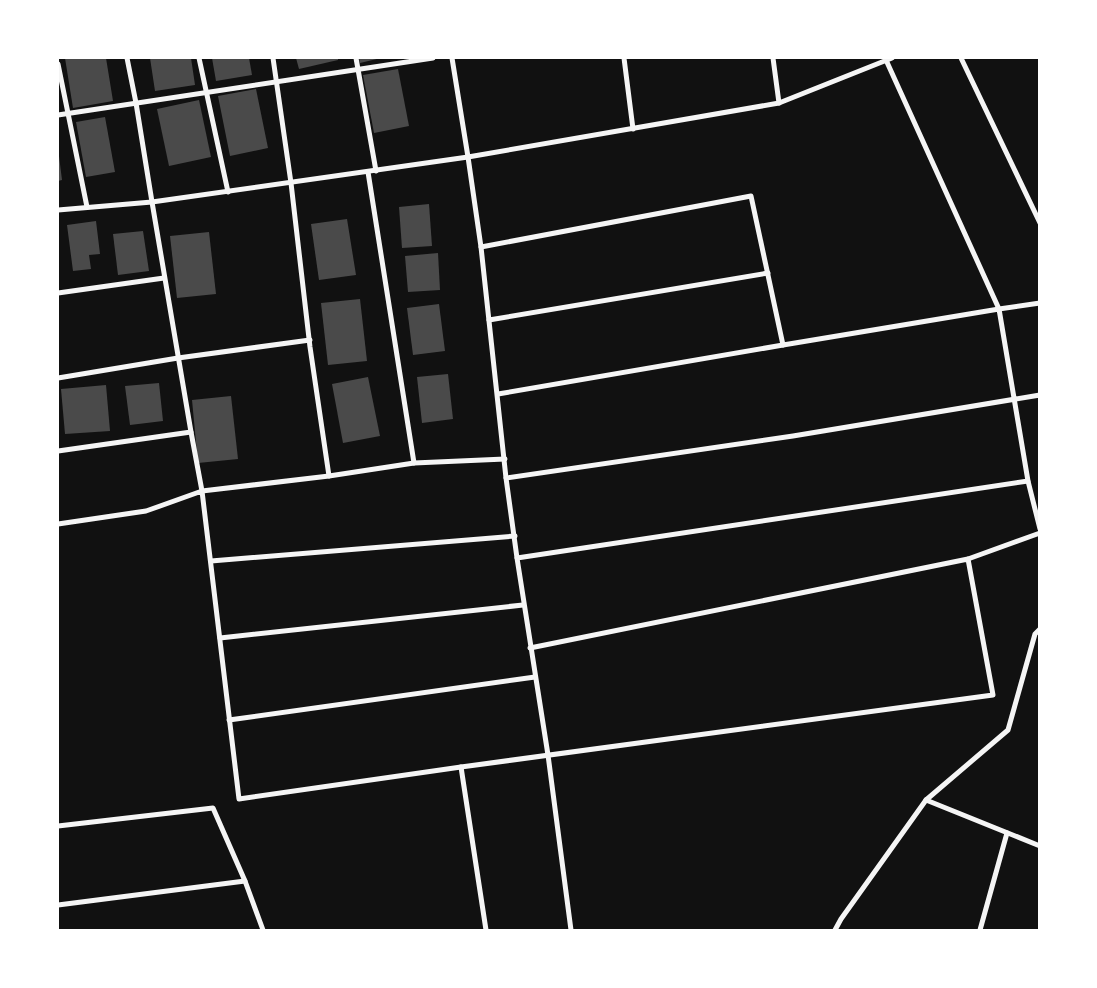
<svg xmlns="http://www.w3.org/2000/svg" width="1097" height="988" font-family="Ubuntu,sans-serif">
<rect width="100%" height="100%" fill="#111"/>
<!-- building -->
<g fill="#4a4a4a">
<polygon points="65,58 106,58 113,101 73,108"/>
<polygon points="150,58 191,58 195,85 155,91"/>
<polygon points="212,58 249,58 252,75 216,81"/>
<polygon points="296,58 338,58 338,60 299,69"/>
<polygon points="359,58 381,58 360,63"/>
<polygon points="398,69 409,126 374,133 363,75"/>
<polygon points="256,89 268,148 230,156 218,96"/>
<polygon points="199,100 211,157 169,166 157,109"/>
<polygon points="105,117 115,172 86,177 76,122"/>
<polygon points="58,156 59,156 62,180 58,181"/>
<polygon points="429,204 432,246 402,248 399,207"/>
<polygon points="347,219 356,275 319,280 311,224"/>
<polygon points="96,221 100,254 89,255 91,269 73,271 67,225"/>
<polygon points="143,231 149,271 118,275 113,234"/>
<polygon points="209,232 216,294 177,298 170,236"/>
<polygon points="438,253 440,290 408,292 405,256"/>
<polygon points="360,299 367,361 328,365 321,303"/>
<polygon points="439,304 445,351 413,355 407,308"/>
<polygon points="448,374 453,419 422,423 417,377"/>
<polygon points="368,377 380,436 343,443 332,384"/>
<polygon points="159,383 163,421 130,425 125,386"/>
<polygon points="106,385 110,431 65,434 61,389"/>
<polygon points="231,396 238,459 198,463 192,400"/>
</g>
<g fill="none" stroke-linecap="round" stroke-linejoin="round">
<!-- minor -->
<g stroke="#f5f5f5" stroke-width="5">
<polyline points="127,58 136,103 152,202 468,157 779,103 892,58"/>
<polyline points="199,58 228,192"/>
<polyline points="273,58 291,183 310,347 329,476"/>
<polyline points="356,58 376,171"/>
<polyline points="452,58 468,157 481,247 506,478 517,558 548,755 571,930"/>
<polyline points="624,58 633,129"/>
<polyline points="773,58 779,103"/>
<polyline points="961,58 1040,223"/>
<polyline points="886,60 999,309 1040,303"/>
<polyline points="58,64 87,207"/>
<polyline points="58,115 433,58"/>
<polyline points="368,172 414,463"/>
<polyline points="58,210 152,202 191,432 202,491 329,476 414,463 505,459"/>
<polyline points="481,247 751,196 783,345"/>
<polyline points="58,293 164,278"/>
<polyline points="489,320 768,273"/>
<polyline points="58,378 178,358 310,340"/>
<polyline points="498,394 783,345 999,309 1028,481 1040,529"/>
<polyline points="58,451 191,432"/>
<polyline points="506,478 793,436 1040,395"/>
<polyline points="58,524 146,511 202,491 239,799 461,767 993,695 968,559 530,648"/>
<polyline points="517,558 1028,481"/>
<polyline points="968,559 1040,533"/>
<polyline points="211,561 515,536"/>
<polyline points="1040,629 1035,634 1008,730 926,800 1040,846"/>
<polyline points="220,638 523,605"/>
<polyline points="229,720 535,677"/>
<polyline points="461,767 486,930"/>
<polyline points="58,826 213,808 245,881 263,930"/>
<polyline points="58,905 245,881"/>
<polyline points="835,930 841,919 926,800"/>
<polyline points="980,930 1007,833"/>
</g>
</g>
<!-- border -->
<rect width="1097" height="988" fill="none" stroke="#ffffff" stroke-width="118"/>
</svg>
